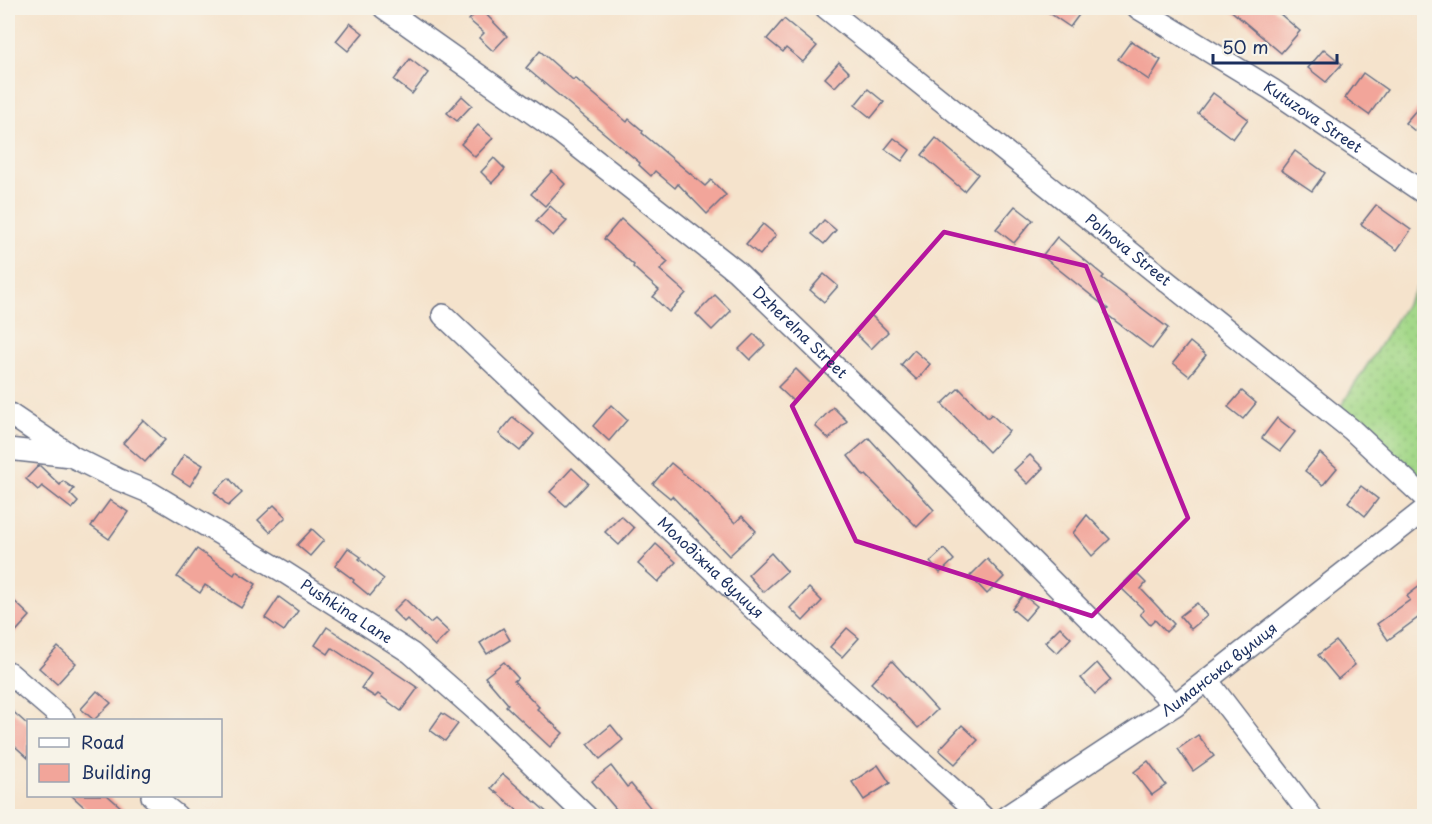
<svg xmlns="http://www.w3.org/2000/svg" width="1432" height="824" font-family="'Playpen Sans',sans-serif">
<defs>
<pattern id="grass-dots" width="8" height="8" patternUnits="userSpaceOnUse" patternTransform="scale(1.5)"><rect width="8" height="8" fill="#a4d889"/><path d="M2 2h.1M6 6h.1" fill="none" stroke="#8dba79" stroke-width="1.8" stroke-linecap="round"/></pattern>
</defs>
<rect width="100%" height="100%" fill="#f7f3e8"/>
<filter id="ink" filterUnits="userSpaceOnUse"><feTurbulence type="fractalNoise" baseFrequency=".0167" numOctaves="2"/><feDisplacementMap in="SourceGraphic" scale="12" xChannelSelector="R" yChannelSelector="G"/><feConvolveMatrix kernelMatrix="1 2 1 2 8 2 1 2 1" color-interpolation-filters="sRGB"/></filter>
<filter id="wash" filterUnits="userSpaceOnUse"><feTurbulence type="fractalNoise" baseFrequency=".008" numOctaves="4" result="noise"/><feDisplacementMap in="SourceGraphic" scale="24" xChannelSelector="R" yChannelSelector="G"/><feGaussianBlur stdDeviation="1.35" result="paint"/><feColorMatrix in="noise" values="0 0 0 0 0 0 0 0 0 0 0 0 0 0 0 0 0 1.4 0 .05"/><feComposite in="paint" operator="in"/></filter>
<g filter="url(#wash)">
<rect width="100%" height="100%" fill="#f5e3cc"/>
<!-- grass -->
<polygon fill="url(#grass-dots)" stroke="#608474" stroke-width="1.5" points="1424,276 1424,485 1339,409"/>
<g id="blocks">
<!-- building -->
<g fill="#f2a59a">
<polygon points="480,8 507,36 493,51 479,38 484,33 469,20"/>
<polygon points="1042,8 1084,8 1070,27"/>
<polygon points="1228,8 1273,8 1300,31 1281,53"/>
<polygon points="784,19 817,46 803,62 786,48 783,52 767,39"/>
<polygon points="350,23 363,33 348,51 336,41"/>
<polygon points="1131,41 1161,60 1149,80 1118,59"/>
<polygon points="1324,49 1342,64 1326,82 1308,68"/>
<polygon points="540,51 573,80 575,78 627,122 629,119 643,131 642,133 705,186 711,180 726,195 707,214 678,184 675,188 655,171 651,176 639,165 640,163 526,68"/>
<polygon points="410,59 428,73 412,94 394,80"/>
<polygon points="839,62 849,72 835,87 825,78"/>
<polygon points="1363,73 1387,90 1369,115 1345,98"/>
<polygon points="868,89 884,102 871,118 855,105"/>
<polygon points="1213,93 1248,119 1233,139 1198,113"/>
<polygon points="462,96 472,105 457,121 447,113"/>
<polygon points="1425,100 1425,120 1415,131 1405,123"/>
<polygon points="478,125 493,138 475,157 461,144"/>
<polygon points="894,138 910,150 902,161 885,149"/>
<polygon points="936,138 978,174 964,191 922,155"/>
<polygon points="1295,151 1325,173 1312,191 1281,170"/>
<polygon points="494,158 505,169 492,183 481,172"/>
<polygon points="552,171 565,184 545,206 531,194"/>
<polygon points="1376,205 1411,230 1397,250 1361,224"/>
<polygon points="550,206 567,221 553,236 536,221"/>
<polygon points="1015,206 1033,220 1014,243 996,229"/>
<polygon points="621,219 668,262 660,270 686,293 669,312 653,297 659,290 633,267 634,265 604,239"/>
<polygon points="824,220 836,230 824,244 812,234"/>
<polygon points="763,224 776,235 760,255 746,244"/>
<polygon points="1057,237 1104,276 1102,278 1168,328 1152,349 1105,313 1108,309 1042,256"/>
<polygon points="824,274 838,286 824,302 810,290"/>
<polygon points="715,295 731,311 712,330 696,314"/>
<polygon points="871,315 888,332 871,349 854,332"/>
<polygon points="754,334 765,345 750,360 739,349"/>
<polygon points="1190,342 1206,355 1189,376 1173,363"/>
<polygon points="914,350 930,364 917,380 901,365"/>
<polygon points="796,369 811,384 793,401 778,387"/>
<polygon points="959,388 988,418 991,414 1009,431 989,452 942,404"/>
<polygon points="1242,391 1256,403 1243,419 1228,407"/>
<polygon points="611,405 627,420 609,441 593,426"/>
<polygon points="833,407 847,421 829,439 815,426"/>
<polygon points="513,417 534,434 520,451 499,434"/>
<polygon points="1277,418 1295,432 1280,451 1262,438"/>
<polygon points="143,420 165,440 145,462 123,443"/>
<polygon points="869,438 934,510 917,527 866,475 864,476 848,456"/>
<polygon points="1320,453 1337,468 1323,485 1305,471"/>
<polygon points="184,454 203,465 190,486 172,474"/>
<polygon points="1030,455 1043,468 1028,484 1014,470"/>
<polygon points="671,463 709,495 735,523 742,516 756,531 729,556 672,496 670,498 653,484"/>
<polygon points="39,465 60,485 63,481 74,489 70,494 78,502 72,509 42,486 38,490 26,479"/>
<polygon points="572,468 588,483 566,506 550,492"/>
<polygon points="229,478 242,493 228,506 214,492"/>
<polygon points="1361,486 1378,499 1365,516 1348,502"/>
<polygon points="110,500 128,512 109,539 91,526"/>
<polygon points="274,505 286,517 270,532 258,520"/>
<polygon points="1087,515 1110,539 1092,556 1073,533"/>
<polygon points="621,516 634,528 619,545 605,532"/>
<polygon points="312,529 324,540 310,556 297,545"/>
<polygon points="656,544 676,562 658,582 638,564"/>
<polygon points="348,548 361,557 359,559 384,579 370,596 353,582 354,580 335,566"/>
<polygon points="197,549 234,575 236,571 256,584 241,608 205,585 200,593 177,577"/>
<polygon points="944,549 954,560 940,573 930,562"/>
<polygon points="771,553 787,571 763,592 748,575"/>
<polygon points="987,559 1004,577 987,594 970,576"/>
<polygon points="1135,572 1146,583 1141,589 1174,624 1166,632 1155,620 1150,625 1140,614 1144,610 1120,587"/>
<polygon points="1425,582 1425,617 1422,615 1388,640 1377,624 1410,600 1407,596"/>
<polygon points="809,588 822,601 803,621 790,608"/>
<polygon points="8,595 30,616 8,640"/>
<polygon points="1023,595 1037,606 1025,620 1012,609"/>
<polygon points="279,597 298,611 284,631 265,618"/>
<polygon points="405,599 430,623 435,619 449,632 435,646 407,619 404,622 393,611"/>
<polygon points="1197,603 1207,616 1191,629 1180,616"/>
<polygon points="327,627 418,688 401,711 378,694 375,697 361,688 371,674 332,648 328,654 315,645"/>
<polygon points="1060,627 1071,638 1057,653 1045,642"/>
<polygon points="503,628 510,640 487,654 480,643"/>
<polygon points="847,628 859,638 842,657 830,647"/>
<polygon points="1336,641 1355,665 1338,679 1318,655"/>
<polygon points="58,647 76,663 57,684 39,668"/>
<polygon points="892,661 937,710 918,728 887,696 886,697 871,683"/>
<polygon points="504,662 518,678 514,681 539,707 537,709 563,733 550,747 506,706 508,704 485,677"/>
<polygon points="1097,663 1111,680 1095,694 1081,678"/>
<polygon points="97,691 111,703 94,720 81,709"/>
<polygon points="8,707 28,725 28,758 8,740"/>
<polygon points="442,713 458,724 445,741 430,730"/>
<polygon points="611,725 623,740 600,759 588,744"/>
<polygon points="962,725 978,740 955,764 939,750"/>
<polygon points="1198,735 1214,756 1193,771 1178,749"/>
<polygon points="1148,761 1166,785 1152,795 1134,772"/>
<polygon points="878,765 890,783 864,800 852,782"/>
<polygon points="611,766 627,787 631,784 657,816 622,816 592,781"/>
<polygon points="503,774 551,816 511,816 517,810 491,788"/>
<polygon points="71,795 107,795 131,816 94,816"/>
</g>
</g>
</g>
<g filter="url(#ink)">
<use href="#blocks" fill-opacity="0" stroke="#676e84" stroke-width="1.5"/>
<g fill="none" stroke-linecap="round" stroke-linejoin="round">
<!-- minor casing -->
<g stroke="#676e84" stroke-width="24">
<g id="minor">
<path id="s1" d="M384 8 562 134 736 271 918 447 1175 705"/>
<path id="s2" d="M826 8 1352 430 1424 497"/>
<path id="s3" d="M1138 8 1271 89 1424 193"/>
<path id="s4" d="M443 315 760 615 982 816"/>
<polyline points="8,413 69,454"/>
<path id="s5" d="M8 449 71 456 117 479 151 493 284 572 411 653 477 711 586 816"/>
<polyline points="8,672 64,720"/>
<polyline points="1207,680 1311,816"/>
<polyline points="152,796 177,816"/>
<path id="s6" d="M1007 816 1175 705 1424 510"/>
</g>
</g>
<!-- minor -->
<use href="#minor" stroke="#fff" stroke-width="21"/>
</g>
</g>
<!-- marked area -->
<path fill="none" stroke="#b5179e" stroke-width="4.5" stroke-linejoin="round" d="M944 232 1086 266 1188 518 1092 616 856 541 792 406Z"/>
<g text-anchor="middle" stroke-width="4.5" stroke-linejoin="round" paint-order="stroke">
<!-- street labels -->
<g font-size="15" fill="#1b2f5e" stroke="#f7f3e8">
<text dy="5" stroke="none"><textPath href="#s3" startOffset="206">Kutuzova Street</textPath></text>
<text dy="5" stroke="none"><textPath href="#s2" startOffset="387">Polnova Street</textPath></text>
<text dy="5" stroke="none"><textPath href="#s1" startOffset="528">Dzherelna Street</textPath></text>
<text dy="5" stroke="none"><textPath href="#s4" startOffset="368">Молодіжна вулиця</textPath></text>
<text dy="5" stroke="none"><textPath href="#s5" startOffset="380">Pushkina Lane</textPath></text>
<text dy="5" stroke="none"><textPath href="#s6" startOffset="258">Лиманська вулиця</textPath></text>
</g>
</g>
<!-- margin -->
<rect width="1432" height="824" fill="none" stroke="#f7f3e8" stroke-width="30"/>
<!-- legend -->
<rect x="27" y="719" width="195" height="78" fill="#f7f3e8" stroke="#9fa5b1" stroke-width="1.5"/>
<rect x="39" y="738" width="30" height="9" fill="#ffffff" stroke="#9fa5b1" stroke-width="1.5"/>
<text x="81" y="749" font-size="18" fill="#1b2f5e">Road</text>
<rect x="39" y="764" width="30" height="18" fill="#f2a59a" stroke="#9fa5b1" stroke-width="1.5"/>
<text x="81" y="779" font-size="18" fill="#1b2f5e">Building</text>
<!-- scale -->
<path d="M1213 54v9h124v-9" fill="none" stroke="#1b2f5e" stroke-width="3"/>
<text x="1222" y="54" font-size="18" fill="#1b2f5e" stroke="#f7f3e8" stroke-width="4.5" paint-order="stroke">50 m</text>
</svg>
